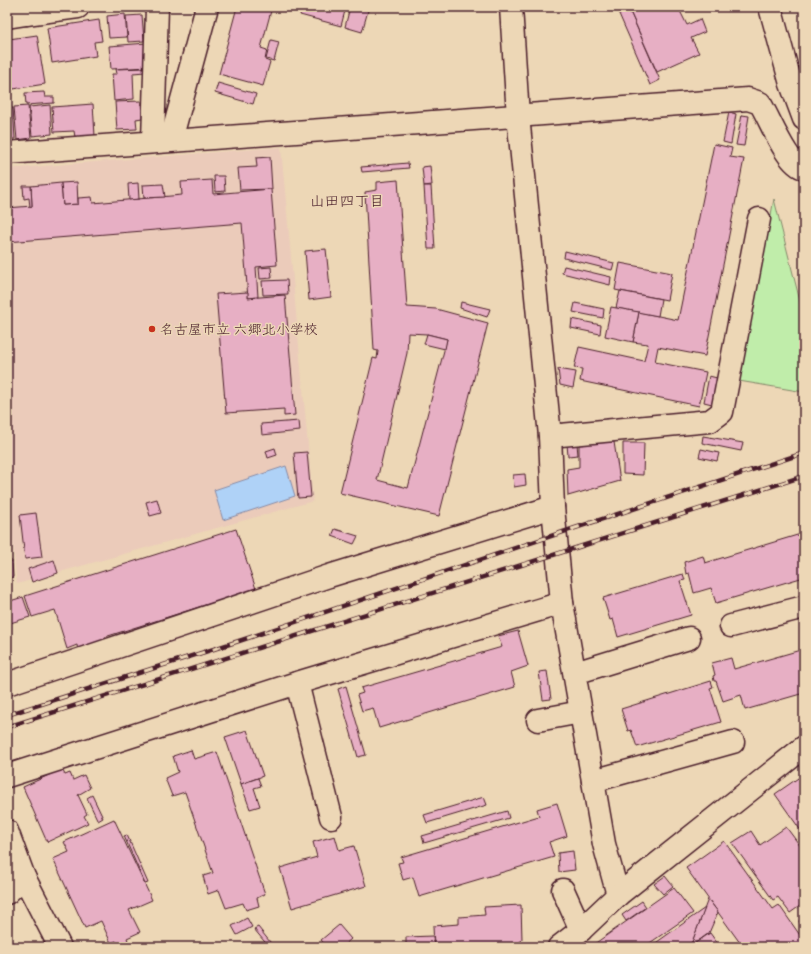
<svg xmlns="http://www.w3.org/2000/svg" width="811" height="954" font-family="Sriracha,'Klee One',sans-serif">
<rect width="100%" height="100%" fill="#edd7b6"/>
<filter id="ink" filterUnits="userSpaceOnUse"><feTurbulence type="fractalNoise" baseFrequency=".025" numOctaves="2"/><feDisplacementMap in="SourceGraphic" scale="8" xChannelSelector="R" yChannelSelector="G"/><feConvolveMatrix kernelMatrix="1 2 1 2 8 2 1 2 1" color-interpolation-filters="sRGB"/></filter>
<g filter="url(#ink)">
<!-- built -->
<polygon fill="#ebcbba" points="281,147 313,501 17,584 7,488 7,169"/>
<!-- green -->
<polygon fill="#c0edaa" stroke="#85866a" points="774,199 804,317 804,392 739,381"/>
<!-- water -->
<polygon fill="#afd2f7" stroke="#878aa5" points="286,466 295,496 223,520 214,490"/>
<!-- building -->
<g fill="#e7afc4" stroke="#4a1f2b" fill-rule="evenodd">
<polygon points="237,7 272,7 261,48 267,50 265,60 270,62 263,86 219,74"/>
<polygon points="302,7 346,7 341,26 300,15"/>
<polygon points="350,7 369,7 362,32 345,27"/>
<polygon points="616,7 628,7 660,80 650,85"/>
<polygon points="628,7 678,7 687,25 700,19 705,32 691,38 699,53 657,72"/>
<polygon points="125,14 127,37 109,38 107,16"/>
<polygon points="142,15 144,41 128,42 126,16"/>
<polygon points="99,20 102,41 94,42 96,56 52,63 47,28"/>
<polygon points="7,29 9,39 37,35 45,84 7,90"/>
<polygon points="271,40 279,42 274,61 266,59"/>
<polygon points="147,43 149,67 111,69 109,46"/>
<polygon points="145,68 145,72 133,73 134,99 114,101 112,74 117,74 116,69"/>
<polygon points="218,83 256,94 253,104 215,93"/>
<polygon points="44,92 45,97 54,97 54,103 26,105 25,93"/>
<polygon points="141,101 142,118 136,119 137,129 117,130 115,102"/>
<polygon points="93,104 95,136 75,137 74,131 54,132 52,107"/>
<polygon points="50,105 52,134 32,136 29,107"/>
<polygon points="28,106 31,138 17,140 14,107"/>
<polygon points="7,108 13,108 15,139 7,139"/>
<polygon points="729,112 736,114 731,144 723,142"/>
<polygon points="742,115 749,116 744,146 736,145"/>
<polygon points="714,144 732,148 730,157 744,159 705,356 658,347 655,362 706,372 699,406 580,381 582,369 574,368 579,347 644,361 648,344 633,342 639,312 678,320"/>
<polygon points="270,157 272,189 240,190 238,168 257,167 256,158"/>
<polygon points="408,163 409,168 362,172 361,167"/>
<polygon points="430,166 432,185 424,186 422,167"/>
<polygon points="214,176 224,176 225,191 215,192"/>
<polygon points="212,180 213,194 271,189 277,265 256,267 258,297 248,298 242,223 7,242 7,208 32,206 31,186 61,183 63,205 78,204 78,198 92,197 93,203 182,195 181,182"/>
<path d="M398 180 407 307 436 309 488 323 439 516 340 493 373 358 377 359 378 351 374 350 365 192 377 190V182ZM408 333 427 334 447 339 408 488 377 480 407 353Z"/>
<polygon points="77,182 78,204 63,205 61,183"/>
<polygon points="138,183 139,199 129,200 128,184"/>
<polygon points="163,184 165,197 144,198 143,185"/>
<polygon points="23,186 31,186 32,206 30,207 29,198 24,199"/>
<polygon points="424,186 431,186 435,249 428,249"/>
<polygon points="326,249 331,297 309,300 305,251"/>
<polygon points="565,251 614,263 612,270 564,258"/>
<polygon points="620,263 672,273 667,300 615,290"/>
<polygon points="564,266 611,277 610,285 562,273"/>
<polygon points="271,267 272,278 260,279 259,268"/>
<polygon points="287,280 288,294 263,295 262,281"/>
<polygon points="620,291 661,299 658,316 616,308"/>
<polygon points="248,292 248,298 285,295 295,415 284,416 284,409 226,413 216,294"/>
<polygon points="461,302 490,309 487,317 460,308"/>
<polygon points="575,303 604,309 603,318 573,312"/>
<polygon points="611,307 639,312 633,342 605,336"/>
<polygon points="572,319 601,325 600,334 571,328"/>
<polygon points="427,334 447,339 445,349 424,344"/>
<polygon points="558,369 576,372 573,388 560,385"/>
<polygon points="709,376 717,378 712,404 704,402"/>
<polygon points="299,421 300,431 262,435 261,424"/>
<polygon points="703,436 743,443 741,451 702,443"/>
<polygon points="614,442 620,481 568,496 567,469 579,467 579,444"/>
<polygon points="623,443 644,443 643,475 623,474"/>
<polygon points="567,444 577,444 578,455 568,456"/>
<polygon points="275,448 277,455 268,458 266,451"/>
<polygon points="701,449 719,453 717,461 699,457"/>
<polygon points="307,452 311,497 298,498 294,453"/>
<polygon points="525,474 526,485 514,487 513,475"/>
<polygon points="157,499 161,513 150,516 146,502"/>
<polygon points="36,513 42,557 25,559 20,515"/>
<polygon points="236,529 256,589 105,637 107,643 78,652 77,645 67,649 55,610 32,617 25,596"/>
<polygon points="335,529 358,536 354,544 332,536"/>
<polygon points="804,533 804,577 716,603 711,588 694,593 689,573 686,574 684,562 703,556 705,563"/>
<polygon points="54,560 58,573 32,582 28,569"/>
<polygon points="7,561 12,561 13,577 7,578"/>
<polygon points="683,574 685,580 680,581 691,615 618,637 613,619 610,620 603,598"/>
<polygon points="23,597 30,617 7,624 7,602"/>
<polygon points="518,631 528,666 511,672 515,687 379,728 373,708 362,711 357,695 363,693 361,688 502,647 498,636"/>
<polygon points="804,649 804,693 745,710 741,695 723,701 716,681 714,681 713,676 715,675 712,663 731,658 734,669"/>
<polygon points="547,671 551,699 543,700 539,672"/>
<polygon points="711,681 713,687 710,688 721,722 637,747 631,730 628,731 621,709"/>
<polygon points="346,686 366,755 358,757 338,689"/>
<polygon points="247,730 263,776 241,784 225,737"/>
<polygon points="191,750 194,759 217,752 265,894 257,898 259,906 246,910 243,903 226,908 219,890 208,894 203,876 213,873 185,792 172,796 165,778 178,772 173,756"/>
<polygon points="62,769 65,775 70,773 73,780 84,775 90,788 78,795 87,814 84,816 88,823 47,842 23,787"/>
<polygon points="804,774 804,835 775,794"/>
<polygon points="258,778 261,786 254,788 260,806 250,809 241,784"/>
<polygon points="92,795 103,818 98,821 87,798"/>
<polygon points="484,797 487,805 427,823 424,815"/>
<polygon points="557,803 567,836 549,842 554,857 419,897 413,877 403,880 398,863 403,862 401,857 539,816 537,809"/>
<polygon points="507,811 509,818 424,843 422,836"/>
<polygon points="114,819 152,900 129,910 140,932 127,938 129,943 120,947 118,947 116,941 111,943 101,921 85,928 53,859 69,852 64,842"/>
<polygon points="786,827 804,851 804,903 790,913 778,897 773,900 732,843 751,831 760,845"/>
<polygon points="127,835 148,883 145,884 124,836"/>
<polygon points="335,836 339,850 354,846 366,886 292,908 280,868 317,857 313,842"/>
<polygon points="724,841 773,909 779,905 804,941 804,947 743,947 686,868"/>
<polygon points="573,851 575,870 559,872 558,853"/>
<polygon points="665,876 673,886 663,894 654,884"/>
<polygon points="674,888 693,913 644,947 590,947"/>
<polygon points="708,899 718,912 709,933 694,944 692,942"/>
<polygon points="642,901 646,907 626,921 622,915"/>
<polygon points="521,905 522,940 514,947 434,947 433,926 459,924 459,917 485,915 484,907"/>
<polygon points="705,908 692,942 685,947 650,947"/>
<polygon points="804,917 804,929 799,921"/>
<polygon points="247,918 252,927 237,935 232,926"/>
<polygon points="339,925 351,939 342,947 327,947 321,940"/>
<polygon points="258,927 274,947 269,947 254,929"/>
<polygon points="710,933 720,947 685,947 692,942 694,944"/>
<polygon points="433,936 434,947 406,947 406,937"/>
<polygon points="7,939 16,947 7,947"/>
</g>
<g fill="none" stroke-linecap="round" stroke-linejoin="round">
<!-- minor casing -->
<g stroke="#4a1f2b" stroke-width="25">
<g id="minor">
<polyline points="511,7 518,116 550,436 553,507 562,603 604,844 618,895"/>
<polyline points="770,7 791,84 804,119"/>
<polyline points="26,14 78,7"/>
<polyline points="7,17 26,14 27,7"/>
<polyline points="171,140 207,7"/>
<polyline points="153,141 157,7"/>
<path d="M7 153 748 99 760 103C770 119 787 165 804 168"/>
<polyline points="550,436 710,421 722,412 759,219"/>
<polyline points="731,626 804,607"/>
<polyline points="575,673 689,638"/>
<polyline points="297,683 331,817"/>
<polyline points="7,684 329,576 553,507"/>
<polyline points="538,720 581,712"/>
<polyline points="7,776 297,683 562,603"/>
<polyline points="593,781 733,742"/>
<polyline points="7,831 24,877 60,947"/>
<polyline points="563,890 581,930"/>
<polyline points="7,893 24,877"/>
<polyline points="559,947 581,930 618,895 804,747"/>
</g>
</g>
<!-- minor -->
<use href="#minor" stroke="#edd7b6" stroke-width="22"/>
<!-- rail casing -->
<g stroke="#4a1f2b" stroke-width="4.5">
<g id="rail">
<polyline points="7,715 242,640 572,529 804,453"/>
<polyline points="7,727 804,476"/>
</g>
</g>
<!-- rail -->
<use href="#rail" stroke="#edd7b6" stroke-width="3" stroke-dasharray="9" stroke-linecap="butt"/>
</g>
</g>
<!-- markers -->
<circle fill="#c8321e" stroke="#edd7b6" stroke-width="1.5" cx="152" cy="329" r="4"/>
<g text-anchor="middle" stroke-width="3" stroke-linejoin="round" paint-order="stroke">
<!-- poi labels -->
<g font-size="14" fill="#4a1f2b" stroke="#edd7b6" text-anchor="start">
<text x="160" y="334">名古屋市立 六郷北小学校</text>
</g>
<!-- neighbourhood labels -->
<g font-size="15" fill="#4a1f2b" stroke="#edd7b6">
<text x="347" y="206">山田四丁目</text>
</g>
</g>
<!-- margin -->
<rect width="811" height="954" fill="none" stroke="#edd7b6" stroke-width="24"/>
<rect x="12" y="12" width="787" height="930" fill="none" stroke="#4a1f2b" stroke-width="1.5" filter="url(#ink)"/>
</svg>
